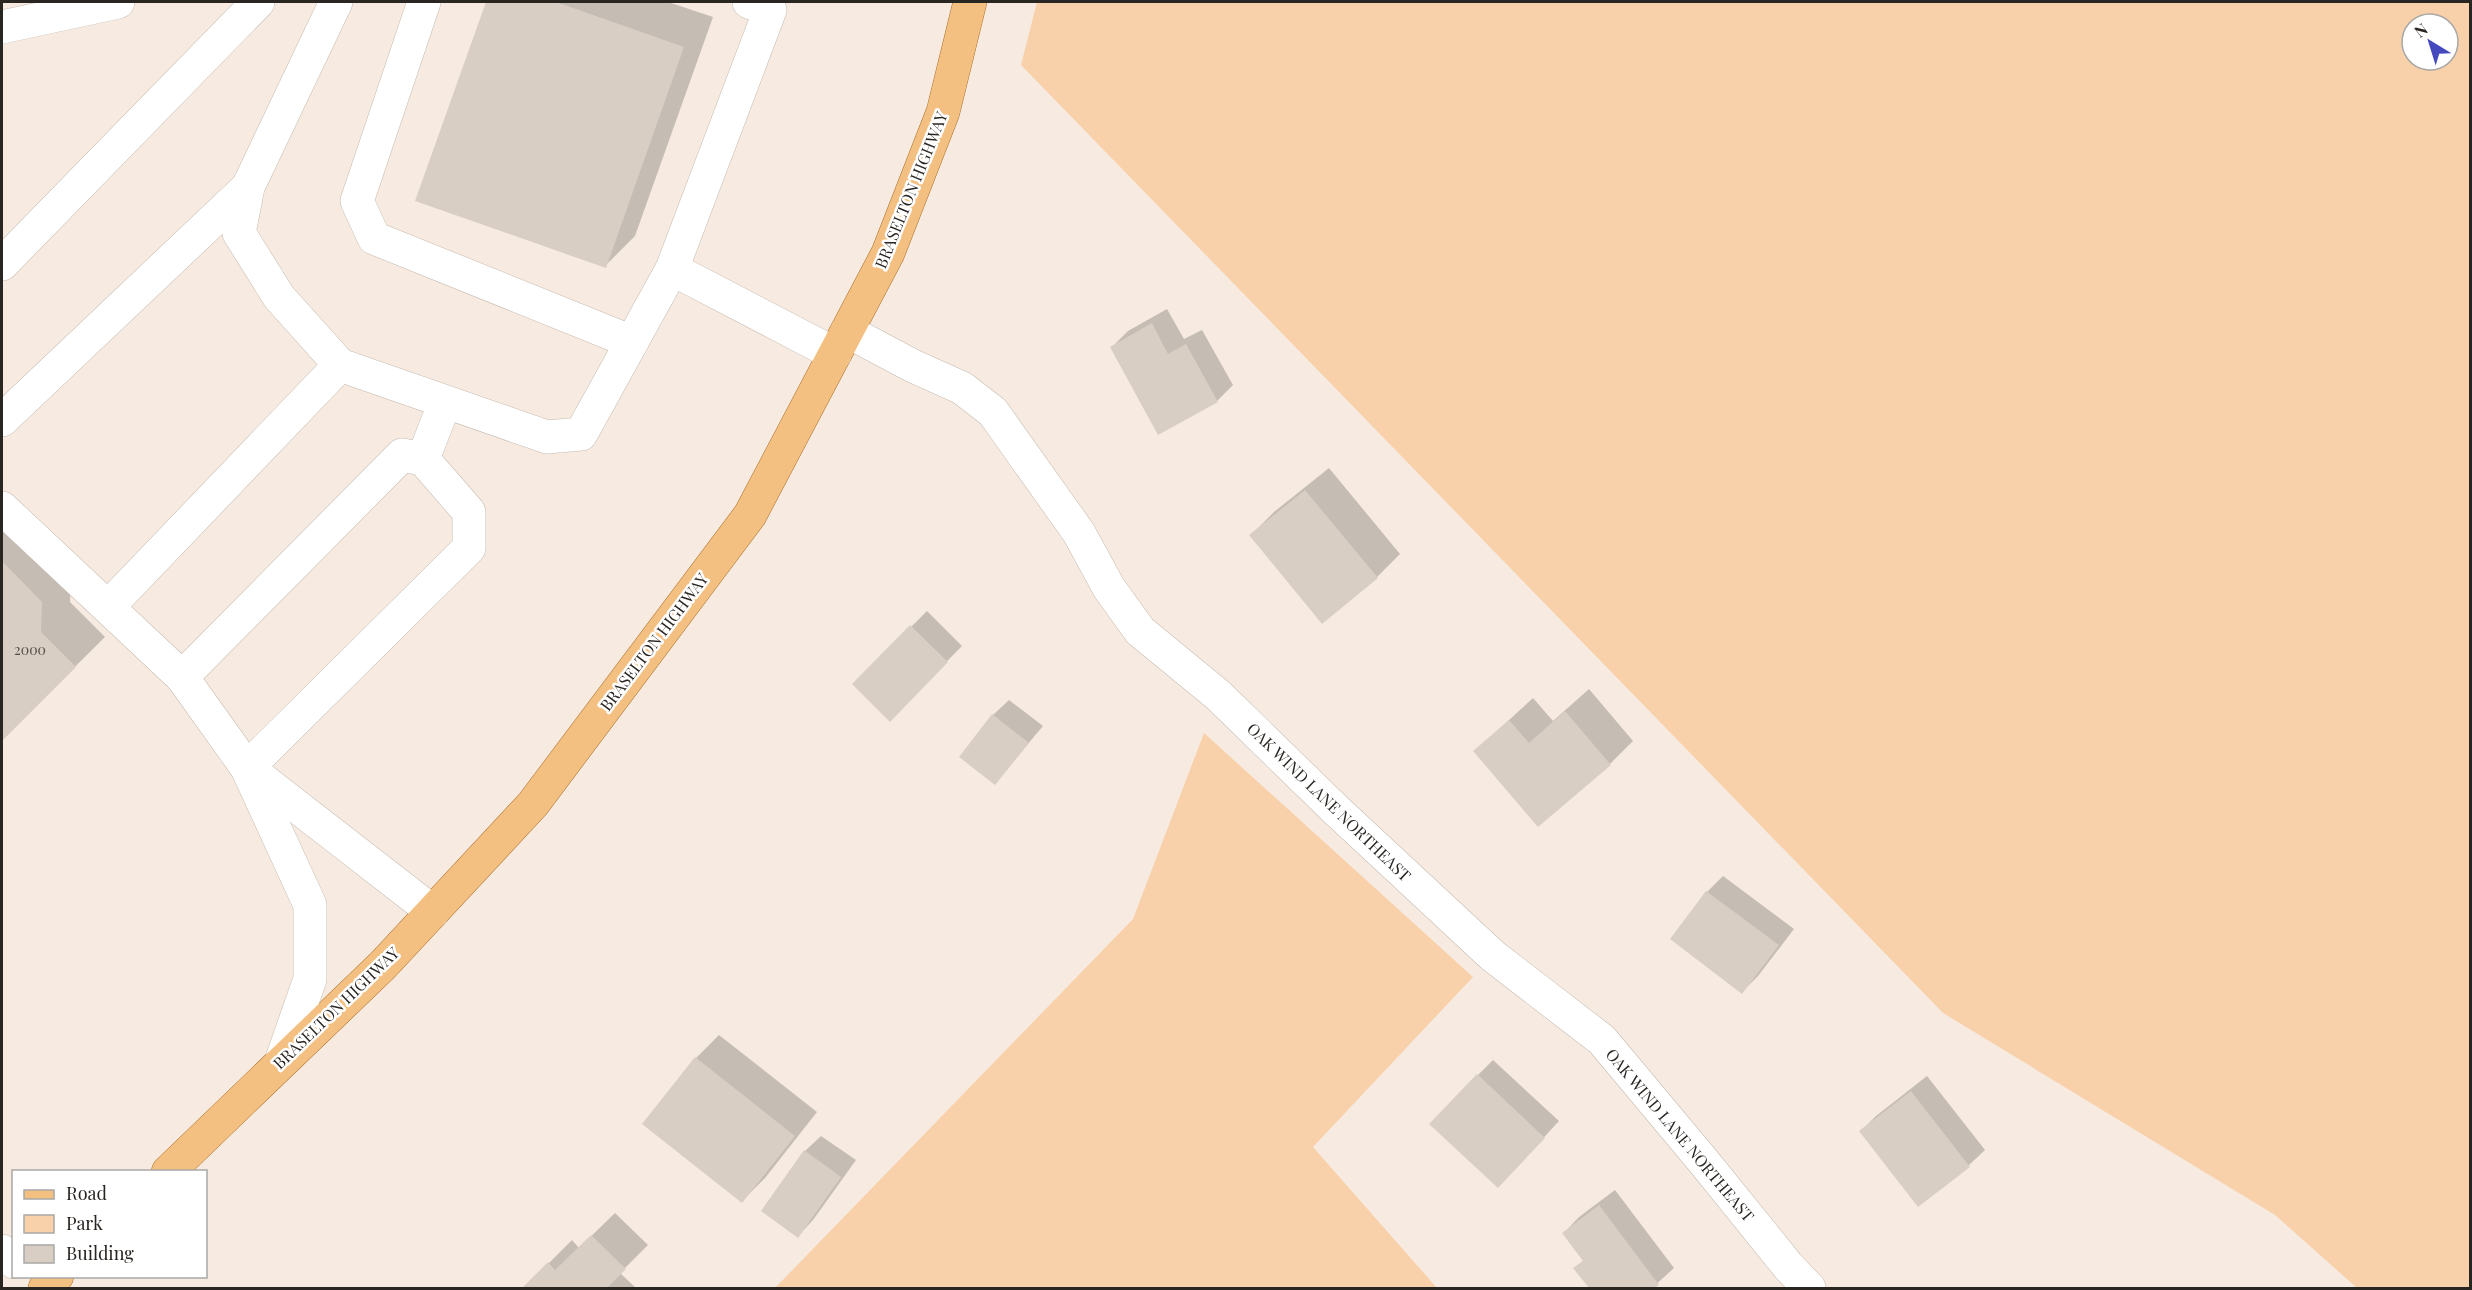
<svg xmlns="http://www.w3.org/2000/svg" width="2472" height="1290" font-family="'Playfair Display',serif">
<rect width="100%" height="100%" fill="#f7ebe1"/>
<!-- green -->
<g fill="#f8d1ab" fill-rule="evenodd">
<path d="M1037 2H2470V1288H2357L2275 1215 1943 1013 1021 65ZM2412 24H2448V60H2412Z"/>
<polygon points="1204,733 1473,977 1313,1147 1437,1288 775,1288 1133,919"/>
</g>
<!-- shadow -->
<g fill="#0003">
<polygon points="488,2 668,2 713,17 635,236 605,266 417,200"/>
<polygon points="1167,309 1184,339 1202,330 1233,385 1217,401 1112,347 1128,331"/>
<polygon points="1329,468 1400,554 1377,577 1322,622 1251,535 1274,512"/>
<polygon points="2,502 71,572 70,602 105,637 2,739"/>
<polygon points="927,611 962,646 890,719 854,684"/>
<polygon points="1589,689 1633,741 1610,764 1539,825 1475,751 1533,698 1553,721"/>
<polygon points="1009,700 1043,726 995,783 993,715"/>
<polygon points="1723,876 1794,929 1758,976 1742,992 1672,939 1707,892"/>
<polygon points="719,1035 817,1112 765,1178 742,1201 644,1123 696,1058"/>
<polygon points="1493,1060 1559,1121 1514,1170 1478,1075"/>
<polygon points="1927,1076 1985,1150 1969,1165 1918,1205 1861,1131 1876,1116"/>
<polygon points="821,1136 856,1160 813,1220 798,1236 805,1151"/>
<polygon points="1615,1190 1674,1268 1652,1288 1591,1288 1575,1268 1584,1260 1564,1233 1579,1217"/>
<polygon points="615,1213 648,1245 620,1273 636,1288 524,1288 572,1240 579,1248"/>
</g>
<!-- building -->
<g fill="#d9cec4">
<polygon points="486,2 560,2 559,3 684,47 606,268 415,201"/>
<polygon points="1152,323 1168,354 1186,344 1218,402 1158,435 1110,347"/>
<polygon points="1305,490 1378,578 1322,624 1249,535"/>
<polygon points="2,561 42,602 41,632 76,667 2,741"/>
<polygon points="910,625 948,662 890,722 852,684"/>
<polygon points="1565,711 1611,765 1538,827 1473,751 1509,720 1529,743"/>
<polygon points="992,714 1029,743 995,785 959,757"/>
<polygon points="1706,891 1779,945 1742,994 1670,939"/>
<polygon points="695,1057 795,1136 742,1203 642,1124"/>
<polygon points="1477,1074 1545,1138 1498,1188 1429,1124"/>
<polygon points="1911,1091 1970,1167 1918,1207 1859,1131"/>
<polygon points="804,1150 841,1177 798,1238 761,1211"/>
<polygon points="1599,1205 1659,1285 1654,1288 1589,1288 1573,1268 1583,1261 1562,1233"/>
<polygon points="591,1235 626,1269 607,1288 522,1288 548,1262 555,1270"/>
</g>
<g fill="none" stroke-linecap="round" stroke-linejoin="round">
<!-- minor casing -->
<g stroke="#c6bbb1" stroke-width="34">
<g id="minor">
<polyline points="336,2 248,187 239,233 279,297 340,365 547,437 581,434 672,269"/>
<polyline points="424,2 357,201 374,238 632,342"/>
<polyline points="749,2 770,10 672,269 835,354"/>
<polyline points="2,27 118,2"/>
<polyline points="2,264 258,2"/>
<polyline points="847,331 913,366 962,388 993,412 1079,533 1109,588 1140,631 1218,695 1336,810 1493,956 1602,1040 1704,1162 1788,1266 1809,1288"/>
<polyline points="2,420 248,187"/>
<polyline points="423,459 445,402"/>
<polyline points="2,508 182,677 247,768 310,905 310,979 281,1062"/>
<polyline points="108,607 340,365"/>
<polyline points="182,677 402,455 423,459 469,512 469,548 247,768"/>
<polyline points="250,770 433,912"/>
<polyline points="2,1251 14,1262"/>
</g>
</g>
<!-- major casing -->
<g stroke="#a86e29" stroke-width="34">
<g id="major">
<polyline points="168,1172 383,965 533,804 750,515 888,253 943,112 970,2"/>
<polyline points="45,1288 57,1276"/>
</g>
</g>
<!-- minor -->
<use href="#minor" stroke="#fff" stroke-width="33"/>
<!-- major -->
<use href="#major" stroke="#f4c081" stroke-width="33"/>
</g>
<g text-anchor="middle" stroke-width="5" stroke-linejoin="round" paint-order="stroke">
<!-- number labels -->
<g font-size="14" fill="#554f4a">
<text x="30" y="655">2000</text>
</g>
<!-- street labels -->
<g font-size="16" fill="#292521" stroke="#fff">
<text transform="translate(911 190) rotate(-68)" y="6">BRASELTON HIGHWAY</text>
<text transform="translate(654 642) rotate(-53)" y="6">BRASELTON HIGHWAY</text>
<text transform="translate(1329 802) rotate(44)" y="6">OAK WIND LANE NORTHEAST</text>
<text transform="translate(336 1008) rotate(-44)" y="6">BRASELTON HIGHWAY</text>
<text transform="translate(1680 1135) rotate(50)" y="6">OAK WIND LANE NORTHEAST</text>
</g>
</g>
<!-- border -->
<rect width="2472" height="1290" fill="none" stroke="#292521" stroke-width="6"/>
<!-- legend -->
<rect x="12" y="1170" width="195" height="108" fill="#ffffff" stroke="#a9a8a6" stroke-width="1.5"/>
<rect x="24" y="1190" width="30" height="9" fill="#f4c081" stroke="#a9a8a6" stroke-width="1.5"/>
<text x="66" y="1200" font-size="18" fill="#292521">Road</text>
<rect x="24" y="1215" width="30" height="18" fill="#f8d1ab" stroke="#a9a8a6" stroke-width="1.5"/>
<text x="66" y="1230" font-size="18" fill="#292521">Park</text>
<rect x="24" y="1245" width="30" height="18" fill="#d9cec4" stroke="#a9a8a6" stroke-width="1.5"/>
<text x="66" y="1260" font-size="18" fill="#292521">Building</text>
<!-- north arrow -->
<g transform="translate(2430 42) rotate(322)"><circle r="28" fill="#ffffff" stroke="#a9a8a6" stroke-width="1.5"/>
<path d="M0-4.5L10 22L0 15L-10 22Z" fill="#4549be"/>
<text y="-9" font-size="16" font-weight="bold" text-anchor="middle" fill="#292521">N</text>
</g>
</svg>
